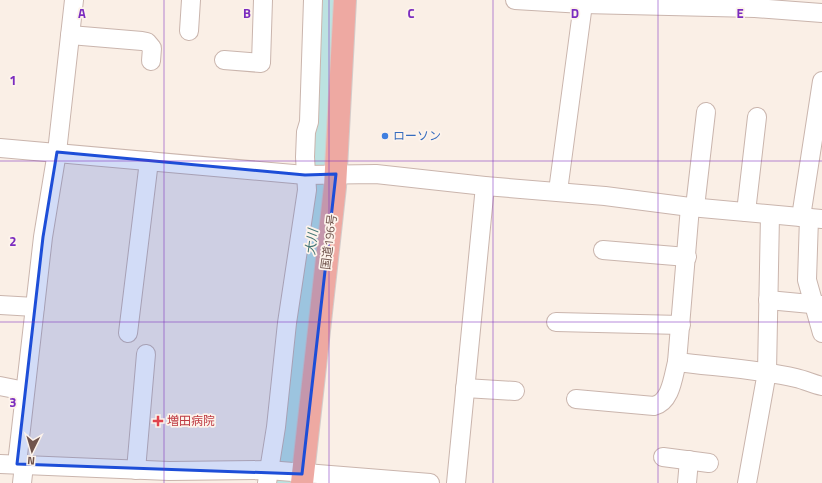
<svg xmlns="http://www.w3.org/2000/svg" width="822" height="483" font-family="'Titillium Web','Noto Sans JP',sans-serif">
<rect width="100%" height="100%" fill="#faefe6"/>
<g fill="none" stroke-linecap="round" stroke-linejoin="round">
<!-- river -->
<polyline stroke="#bce2e1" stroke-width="28" points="280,483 318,190 329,0"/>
<!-- minor casing -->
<g stroke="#cab5ad" stroke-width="20">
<g id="minor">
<polyline points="515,0 583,4 755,8 822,13"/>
<polyline points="189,31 191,0"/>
<polyline points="70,35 142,41 147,42 152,48 151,61"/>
<polyline points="224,60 261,63 263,0"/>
<polyline points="0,148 305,175 376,174 485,186 605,196 690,207 822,219"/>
<polyline points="558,191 583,4"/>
<polyline points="695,207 706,112"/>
<polyline points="746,212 757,117"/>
<polyline points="801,217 822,81"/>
<polyline points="809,218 807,280 822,333"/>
<polyline points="603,250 687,257"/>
<polyline points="768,300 822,305"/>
<polyline points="0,305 35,307"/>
<polyline points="556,322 681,325"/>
<polyline points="128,333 149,161"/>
<path d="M677 362C716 367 757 369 796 378 805 380 813 384 822 386"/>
<polyline points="0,386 25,391"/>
<polyline points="465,388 515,391"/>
<path d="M576 399 654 406C671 402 673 377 677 362L690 207"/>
<polyline points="663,457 709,463"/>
<polyline points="0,464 169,471 268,470 430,483"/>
<polyline points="17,464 43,237 57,152 74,0"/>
<polyline points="136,470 146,354"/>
<polyline points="22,483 24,465"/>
<polyline points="267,483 276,427 287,323 307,190 305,157 306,132 309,122 313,0"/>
<polyline points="456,483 485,186"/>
<polyline points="687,483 689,460"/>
<polyline points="747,483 767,372 770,215"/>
</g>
</g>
<!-- highway casing -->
<g stroke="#d4ccca" stroke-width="24">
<polyline id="highway" points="302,483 335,187 345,0"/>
</g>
<!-- minor -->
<use href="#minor" stroke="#fff" stroke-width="18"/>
<!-- highway -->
<use href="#highway" stroke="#eea9a2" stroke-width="22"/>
</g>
<!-- marked area -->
<path fill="#1d4ed8" fill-opacity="0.2" stroke="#1d4ed8" stroke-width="3" stroke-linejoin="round" d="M57 152 305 175 336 174 302 474 17 464 43 237Z"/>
<!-- grid -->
<path fill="none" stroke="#7b2cbf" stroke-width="1" stroke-opacity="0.55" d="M164 0V483M329 0V483M493 0V483M658 0V483M0 161H822M0 322H822"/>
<!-- markers -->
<circle fill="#3f7fe0" stroke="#fdf3eb" stroke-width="1.5" cx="385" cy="136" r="4"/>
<path fill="#e0444e" stroke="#fdf3eb" stroke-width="1.5" d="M156 415h4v4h4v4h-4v4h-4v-4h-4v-4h4z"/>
<g text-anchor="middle" stroke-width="3.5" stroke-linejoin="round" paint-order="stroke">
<!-- shop labels -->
<g font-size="12" fill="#366cbe" stroke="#fdf3eb" text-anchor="start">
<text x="393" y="140">ローソン</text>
</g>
<!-- street labels -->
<g font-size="12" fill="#70544d" stroke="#fdf3eb">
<text transform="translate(329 242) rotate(-83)" y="4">国道196号</text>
</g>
<!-- health labels -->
<g font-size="12" fill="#be3a42" stroke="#fdf3eb" text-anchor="start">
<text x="167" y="425">増田病院</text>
</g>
<!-- water labels -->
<g font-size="13" font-style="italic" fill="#427574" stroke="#fdf3eb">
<text transform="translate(311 242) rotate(-83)" y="5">大川</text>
</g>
</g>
<g font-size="13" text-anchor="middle" font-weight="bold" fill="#7b2cbf" stroke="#fdf3eb" stroke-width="3.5" stroke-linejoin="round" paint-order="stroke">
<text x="82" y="18">A</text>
<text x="247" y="18">B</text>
<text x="411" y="18">C</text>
<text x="575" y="18">D</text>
<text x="740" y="18">E</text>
<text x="13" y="85">1</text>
<text x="13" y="246">2</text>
<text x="13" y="407">3</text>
</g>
<!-- north arrow -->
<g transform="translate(32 451) rotate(185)" stroke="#fdf3eb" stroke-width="3" paint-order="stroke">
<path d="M0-3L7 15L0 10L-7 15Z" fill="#70544d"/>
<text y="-6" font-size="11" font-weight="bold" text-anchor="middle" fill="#70544d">N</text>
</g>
</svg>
